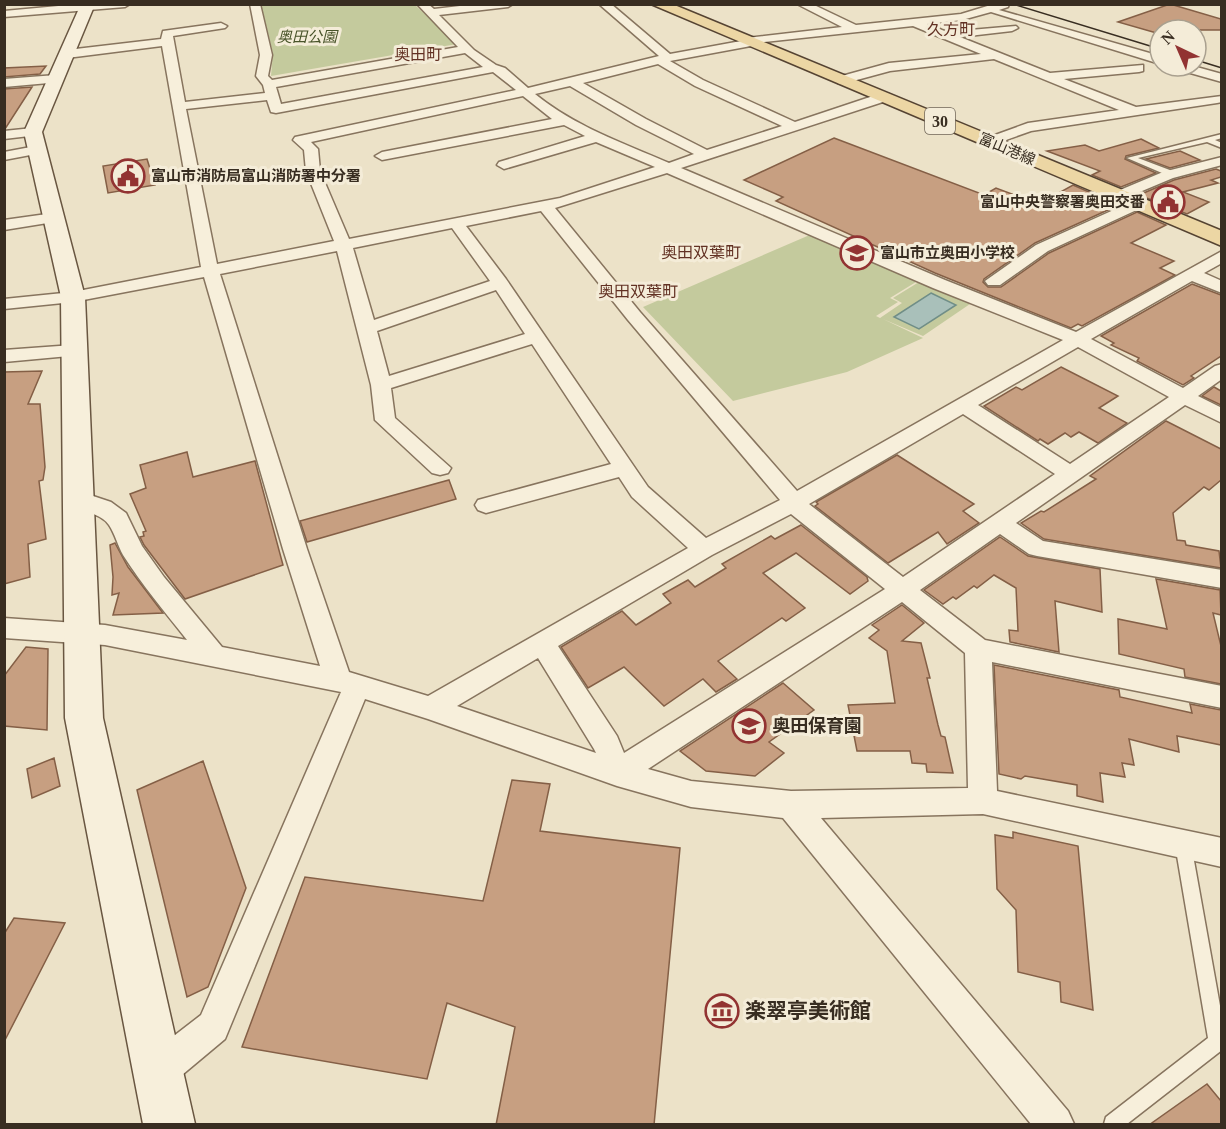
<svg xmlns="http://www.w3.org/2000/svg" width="1226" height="1129" font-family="'Times New Roman','Noto Sans JP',serif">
<rect width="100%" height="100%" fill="#ece2c8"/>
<!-- green -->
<g fill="#c4ca9d">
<polygon points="261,5 415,5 457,44 271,76 273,53"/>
<polygon points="812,234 916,282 890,298 898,302 876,316 880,318 902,303 893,298 919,282 970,304 923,336 883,319 923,338 847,372 733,401 643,307"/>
</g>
<!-- water -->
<polygon fill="#a9c0ba" stroke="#708e87" stroke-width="1.5" points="931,293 956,305 919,329 894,317"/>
<!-- building -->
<g fill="#c79f81" stroke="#845f46" stroke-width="1.5">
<polygon points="1170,4 1221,19 1221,30 1160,30 1160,34 1118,22"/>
<polygon points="46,66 40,74 4,77 4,68"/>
<polygon points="32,87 5,129 4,129 4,89"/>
<polygon points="834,138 984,195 996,188 1039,204 1073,185 1119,205 1035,243 984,279 983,282 988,287 1001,287 1049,253 1137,212 1166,225 1131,243 1174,261 1160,268 1175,275 1082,326 1078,324 1071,328 935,273 776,201 783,197 744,180"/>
<polygon points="1141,139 1159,148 1126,156 1125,159 1156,173 1121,187 1092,175 1100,171 1047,151 1085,145 1099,151"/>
<polygon points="1180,151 1200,160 1170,168 1146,159"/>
<polygon points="147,159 155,185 108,193 103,166"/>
<polygon points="1216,169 1221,171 1221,177 1211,180 1218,183 1183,192 1209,202 1187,214 1139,195 1174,180"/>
<polygon points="1192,284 1221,295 1221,356 1191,376 1194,378 1183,385 1137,361 1139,358 1111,345 1114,343 1101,336"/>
<polygon points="1061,367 1118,396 1099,408 1127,423 1098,443 1079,432 1071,437 1065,433 1048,444 1040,439 1038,441 984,406 1016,387 1022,390"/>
<polygon points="42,371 28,404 40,404 45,467 43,480 39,481 46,539 28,544 30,577 4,584 4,372"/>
<polygon points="1214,387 1221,391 1221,405 1202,396"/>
<polygon points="1166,421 1221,449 1221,480 1209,490 1204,487 1173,513 1177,540 1185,541 1186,545 1219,551 1221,568 1044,539 1021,523 1041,511 1044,512 1096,479 1090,476"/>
<polygon points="187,452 193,477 255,461 283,565 185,599 144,545 140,537 144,536 143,532 146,531 130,494 146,488 140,465"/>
<polygon points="897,455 974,504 963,511 979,523 947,544 938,532 888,563 815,506 818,504 816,502"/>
<polygon points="449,480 456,499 307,542 300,521"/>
<polygon points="801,525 867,577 868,581 850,594 796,553 763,573 805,608 786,621 782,618 718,661 737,679 716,692 703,679 664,706 624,667 588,688 561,647 622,611 636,625 671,603 663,594 688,580 695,587 726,568 722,564 771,536 775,539"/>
<polygon points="1000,537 1028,556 1100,569 1102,612 1055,601 1059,652 1010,642 1009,630 1018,631 1016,588 994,575 977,588 974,586 956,599 953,597 943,604 924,590"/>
<polygon points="115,543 128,567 163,613 113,615 119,593 112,595 113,577 110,545"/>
<polygon points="1156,579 1220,590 1221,615 1213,613 1221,646 1221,684 1185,677 1184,669 1119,654 1118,619 1167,629"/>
<polygon points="902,605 924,623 902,641 921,643 930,678 927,678 938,725 941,736 945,737 953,773 927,772 926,764 912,763 910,751 857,751 848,705 895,703 887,651 869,638 879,630 872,625"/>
<polygon points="26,647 48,649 47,730 4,726 4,676"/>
<polygon points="994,665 1119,690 1120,697 1192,713 1190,704 1221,710 1221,745 1177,736 1179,752 1129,739 1134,765 1122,763 1125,777 1100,773 1103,802 1077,796 1077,785 1025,776 1021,779 999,774"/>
<polygon points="783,683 814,710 769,742 784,753 755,776 706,771 680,751"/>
<polygon points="54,758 60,786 32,798 27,769"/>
<polygon points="203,761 246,888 208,987 187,997 137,790"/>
<polygon points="512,780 550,784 540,831 680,848 654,1125 496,1125 515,1027 447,1003 427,1079 242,1047 305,877 483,901"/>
<polygon points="1013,832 1078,846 1093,1010 1061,1002 1060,982 1018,972 1016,910 997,889 995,835 1013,838"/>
<polygon points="14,918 65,923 4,1042 4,934"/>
<polygon points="1207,1084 1221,1101 1221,1125 1149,1125"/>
</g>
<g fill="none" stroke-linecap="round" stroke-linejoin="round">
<!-- lane casing -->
<g stroke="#87745e" stroke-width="3">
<g id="lane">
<polygon points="1222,134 1222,138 1215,140 1222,143 1222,148 1207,142 1138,158 1175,172 1175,176 1169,176 1127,158"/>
<polygon points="1183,837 1188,839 1191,844 1222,1017 1222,1050 1127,1124 1104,1124 1106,1117 1208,1038 1175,844 1178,839"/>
</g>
</g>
<!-- street casing -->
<g stroke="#87745e" stroke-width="3">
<g id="street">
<polygon points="80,4 130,4 125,7 4,17 4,11"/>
<path d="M250 4H260L272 55 268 76 272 80 458 47 417 4H428L434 9 477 4H513L508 7 439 15 474 50 496 65 505 68 528 88 659 56 599 4H611L670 54 741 41 747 38 842 27 797 4H812L856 25 961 14 994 4H1009L1008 7 999 10 1160 56V64L991 12 962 20 927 24 947 32 1016 26 1018 28 1012 31 960 37 1050 73 1143 65V71L1139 72 1064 79 1136 107 1222 96V102L1217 103 1031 131 989 146 982 142 984 139 1028 123 1119 110 994 59 890 71 842 84 838 83 836 80 838 77 889 63 981 54 913 26 756 43 751 46 670 61 703 80 795 122 879 94H889L890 97 889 100 681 168 945 280 1076 332 1222 251V263L1204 273 1222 281V293L1192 281 1091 339 1183 388 1215 366 1222 364V379L1198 396 1222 408V423L1185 405 1016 523 1043 541 1222 570V588L1037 556 1029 554 1000 534 920 590 985 640 1222 686V708L992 662 997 791 1222 838V867L983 814 821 818 1068 1111 1074 1124H1031L783 818 691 807 617 786 428 719 365 699 225 1039 170 1085 157 1090 144 1085 139 1072 144 1059 201 1015 341 692 105 645 4 638V618L105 625 187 640C165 612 142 585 123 555 118 546 115 534 109 525 100 511 76 513 68 499L71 494 79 491 87 494 111 502 126 513 142 546 164 577 222 647 320 666 283 549 204 277 73 302 4 309V299L73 292 201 267 162 46 67 58 61 54 67 50 161 39 163 31 221 23 227 26 225 28 173 36 185 102 265 93 263 85 256 76 260 55ZM465 53 483 67 281 104 276 87ZM658 64 695 86 782 126 707 150 646 119 583 83ZM493 72 516 90 295 137 293 140 304 150 306 171 334 241 217 264 186 109 267 100 271 112 276 113ZM570 86 636 125 694 154 669 163C623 143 574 126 535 94ZM523 96 552 119 382 152 375 156 382 160 564 125 585 136 499 162 497 165 504 169 596 142 655 167 560 198 349 239 320 171 318 149 311 142ZM667 173 933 288 1063 340 797 491 640 312 555 208ZM541 211 628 320 780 500 706 538 648 487 506 279 466 226ZM452 228 490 281 374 320 353 248ZM337 251 371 385 375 420 432 473 440 475 448 473 451 468 395 418 391 388 532 344 611 464 478 500 475 505 478 510 486 513 619 477 632 497 688 548 428 696 349 672 307 549 220 274ZM496 290 525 334 389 376 377 331ZM1078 347 1169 397 1070 464 978 405ZM963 414 1055 474 903 577 809 504ZM791 514 885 589 624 753 617 736 558 646 712 555ZM902 602 965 653 968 788 791 791 691 781 648 769ZM538 658 594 749 596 753 457 706Z"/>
<polygon points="1174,66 1193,66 1222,74 1222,82 1176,69"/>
<polygon points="56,75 62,79 60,82 4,87 4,79"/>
<polygon points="33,128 38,129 40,132 38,135 4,139 4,131"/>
<polygon points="36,146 41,147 43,150 41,153 4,160 4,152"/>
<polygon points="1222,157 1222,165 1173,178 1123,199 1113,199 1110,196 1113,193 1163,172"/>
<polygon points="1138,199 1143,201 1146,204 1143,207 1048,251 1000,285 988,285 985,281 1036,245"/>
<polygon points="54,213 60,215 62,218 60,221 4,230 4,220"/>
<polygon points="73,345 80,347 82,351 80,355 4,362 4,350"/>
</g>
</g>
<!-- secondary casing -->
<g stroke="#695641" stroke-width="3">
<polygon id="secondary" points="81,4 95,4 42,132 85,297 103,718 195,1124 143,1124 65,718 61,297 24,132"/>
</g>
<!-- primary casing -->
<g stroke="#554332" stroke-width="3">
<polygon id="primary" points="651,4 672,4 1222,231 1222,246"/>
</g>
<!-- lane -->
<use href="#lane" fill="#f7efdb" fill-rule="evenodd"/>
<!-- street -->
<use href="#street" fill="#f7efdb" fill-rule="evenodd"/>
<!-- secondary -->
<use href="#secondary" fill="#f7efdb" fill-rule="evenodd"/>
<!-- primary -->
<use href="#primary" fill="#ecd6a4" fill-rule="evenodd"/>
<!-- tram -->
<g stroke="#382d21" stroke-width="1.5">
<polyline points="1013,4 1160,49"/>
<polyline points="1196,60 1222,68"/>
</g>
</g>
<!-- icons -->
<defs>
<g id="civic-ring" transform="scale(1.725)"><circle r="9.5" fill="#f4ecd8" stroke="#923332" stroke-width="1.5"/><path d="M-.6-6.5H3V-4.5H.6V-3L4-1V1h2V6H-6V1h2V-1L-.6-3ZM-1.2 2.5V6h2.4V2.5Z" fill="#923332"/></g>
<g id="school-ring" transform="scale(1.725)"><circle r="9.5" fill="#f4ecd8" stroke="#923332" stroke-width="1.5"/><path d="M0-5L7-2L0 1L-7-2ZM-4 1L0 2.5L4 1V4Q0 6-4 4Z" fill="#923332"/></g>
<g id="museum-ring" transform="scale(1.725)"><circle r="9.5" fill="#f4ecd8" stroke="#923332" stroke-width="1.5"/><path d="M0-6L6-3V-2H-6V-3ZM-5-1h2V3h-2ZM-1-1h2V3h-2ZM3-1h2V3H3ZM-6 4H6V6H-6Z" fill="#923332"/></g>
</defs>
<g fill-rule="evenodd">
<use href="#civic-ring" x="128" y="176"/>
<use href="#civic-ring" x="1168" y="202"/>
<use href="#school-ring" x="857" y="253"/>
<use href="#school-ring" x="749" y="726"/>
<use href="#museum-ring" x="722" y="1011"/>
</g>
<g text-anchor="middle" stroke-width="6" stroke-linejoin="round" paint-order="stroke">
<!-- far-park labels -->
<g font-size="15" font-style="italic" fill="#485329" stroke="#f4ecd8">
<text x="307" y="42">奥田公園</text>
</g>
<!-- far-street labels -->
<g font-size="15" fill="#382d21" stroke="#f4ecd8">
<text transform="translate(1007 149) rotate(23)" y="5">富山港線</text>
</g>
<!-- far-poi labels -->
<g font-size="15" font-weight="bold" fill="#382d21" stroke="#f4ecd8" text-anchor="start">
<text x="151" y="181">富山市消防局富山消防署中分署</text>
<text x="1145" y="207" text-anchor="end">富山中央警察署奥田交番</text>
<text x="880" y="258">富山市立奥田小学校</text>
</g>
<!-- far-neighbourhood labels -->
<g font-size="16" fill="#623123" stroke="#f4ecd8">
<text x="951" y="35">久方町</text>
<text x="418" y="60">奥田町</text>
<text x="701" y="258">奥田双葉町</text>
<text x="638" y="297">奥田双葉町</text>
</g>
<!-- shield labels -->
<rect fill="#f4ecd8" stroke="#706658" stroke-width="1.5" x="925" y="108" width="30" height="26" rx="4.5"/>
<g font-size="16" font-weight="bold" fill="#382d21">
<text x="940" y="127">30</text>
</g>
<!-- poi labels -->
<g font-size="18" font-weight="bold" fill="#382d21" stroke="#f4ecd8" text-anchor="start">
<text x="772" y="732">奥田保育園</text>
</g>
<!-- near-poi labels -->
<g font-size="21" font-weight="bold" fill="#382d21" stroke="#f4ecd8" text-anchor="start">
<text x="745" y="1018">楽翠亭美術館</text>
</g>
</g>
<!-- border -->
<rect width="1226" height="1129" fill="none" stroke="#382d21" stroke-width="12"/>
<!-- north arrow -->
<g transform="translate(1178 48) rotate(316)"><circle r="28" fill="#f4ecd8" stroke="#a9a08f" stroke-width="1.5"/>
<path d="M0-4.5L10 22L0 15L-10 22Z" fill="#923332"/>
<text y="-9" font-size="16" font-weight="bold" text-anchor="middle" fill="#382d21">N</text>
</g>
</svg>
